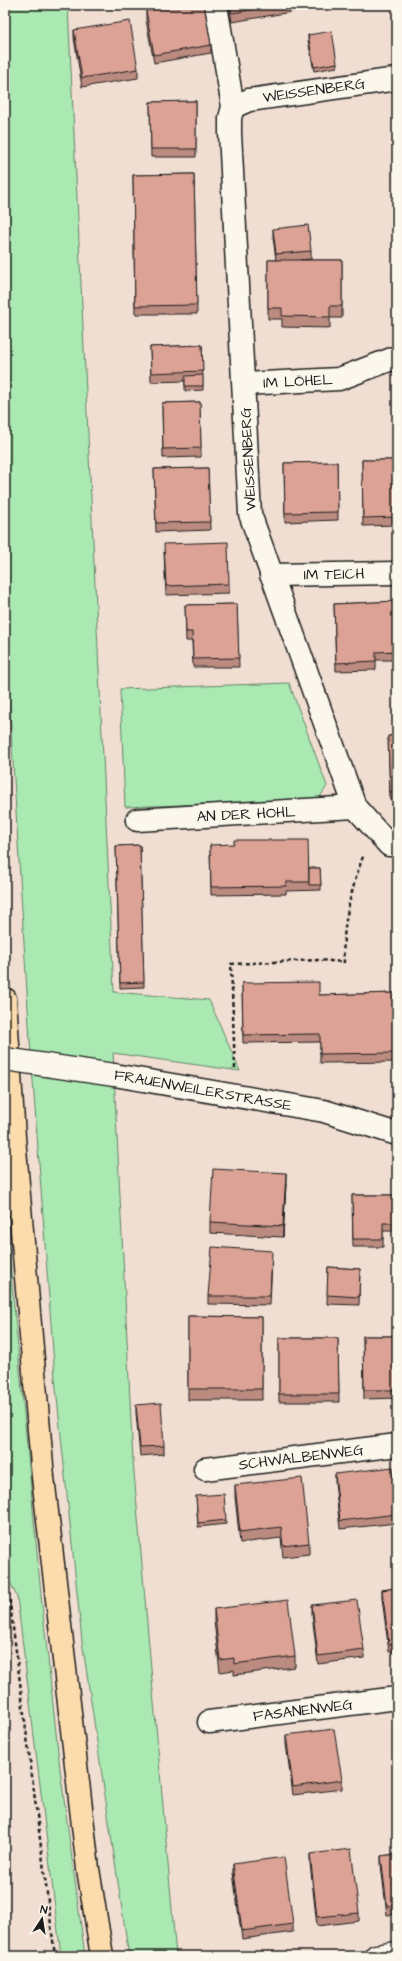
<svg xmlns="http://www.w3.org/2000/svg" width="402" height="1961" font-family="'Architects Daughter',sans-serif">
<rect width="100%" height="100%" fill="#f1ded2"/>
<filter id="ink" filterUnits="userSpaceOnUse"><feTurbulence type="fractalNoise" baseFrequency=".025" numOctaves="2"/><feDisplacementMap in="SourceGraphic" scale="8" xChannelSelector="R" yChannelSelector="G"/><feConvolveMatrix kernelMatrix="1 2 1 2 8 2 1 2 1" color-interpolation-filters="sRGB"/></filter>
<g filter="url(#ink)">
<!-- green -->
<g fill="#aaeab2" stroke="#638367">
<polygon points="5,5 68,5 114,992 209,1000 240,1071 113,1053 133,1461 176,1956 129,1956 82,1641 55,1378 30,1041 8,680 5,571"/>
<polygon points="289,683 327,786 318,800 125,807 120,689"/>
<polygon points="5,1210 41,1595 60,1769 85,1956 61,1956 17,1597 5,1571"/>
</g>
<g fill="none" stroke-linecap="round" stroke-linejoin="round">
<!-- minor casing -->
<g stroke="#1c1c1c" stroke-width="25">
<g id="minor">
<polyline points="216,5 233,107 230,118 230,133 250,514 355,807 389,845 397,844"/>
<polyline points="233,107 249,100 397,79"/>
<polyline points="244,384 339,379 397,357"/>
<polyline points="271,575 397,573"/>
<polyline points="137,820 355,807"/>
<polyline points="114,1075 324,1111 397,1134"/>
<polyline points="205,1469 397,1445"/>
<polyline points="209,1722 397,1698"/>
<polyline points="376,1956 397,1953"/>
</g>
</g>
<!-- major casing -->
<g stroke="#1c1c1c" stroke-width="25">
<polyline id="major" points="5,999 14,1137 43,1477 88,1869 102,1956"/>
</g>
<!-- path -->
<g stroke="#1c1c1c" stroke-width="2.5" stroke-dasharray="4 3" stroke-linecap="butt">
<path d="M235 1069 231 964 318 960 344 962C341 929 352 885 364 854"/>
<polyline points="5,1565 55,1956"/>
</g>
<!-- minor -->
<use href="#minor" stroke="#fbf7ec" stroke-width="22"/>
<!-- major -->
<use href="#major" stroke="#fcdcac" stroke-width="22"/>
<!-- minor-bridge casing -->
<g stroke="#1c1c1c" stroke-width="25" stroke-linecap="butt">
<polyline id="minor-bridge" points="5,1059 114,1075"/>
</g>
<!-- minor-bridge -->
<use href="#minor-bridge" stroke="#fbf7ec" stroke-width="22"/>
</g>
<!-- wall -->
<g fill="#bc8b80" stroke="#1c1c1c">
<polygon points="92,5 115,5 92,9"/>
<polygon points="229,5 303,5 303,9 291,11 291,12 232,22"/>
<polygon points="316,5 329,5 316,7"/>
<polygon points="146,11 211,45 211,53 154,63 146,20"/>
<polygon points="74,30 138,69 138,78 82,87 74,38"/>
<polygon points="308,35 337,63 337,67 314,71 308,40"/>
<polygon points="196,101 196,157 151,157 150,102"/>
<polygon points="194,174 197,314 135,314 133,175"/>
<polygon points="273,229 311,251 311,259 300,260 342,260 342,318 330,318 330,328 282,327 282,319 268,319 268,260 276,260 273,237"/>
<polygon points="202,345 203,390 185,391 185,381 151,382 150,347"/>
<polygon points="200,402 201,457 163,458 162,403"/>
<polygon points="362,460 397,460 397,525 363,526"/>
<polygon points="337,462 338,520 285,522 284,463"/>
<polygon points="208,468 210,530 156,532 154,469"/>
<polygon points="164,552 229,584 229,593 166,595"/>
<polygon points="397,601 397,660 376,660 376,670 336,671 334,604"/>
<polygon points="237,604 239,667 193,667 192,641 186,641 185,605"/>
<polygon points="388,736 397,736 397,800 390,800"/>
<polygon points="140,845 144,987 120,988 116,846"/>
<polygon points="210,845 309,868 320,868 321,890 286,891 286,894 211,895"/>
<polygon points="242,983 319,995 396,993 397,1062 320,1063 320,1042 243,1043"/>
<polygon points="286,1184 283,1237 210,1233 210,1222"/>
<polygon points="352,1195 397,1195 397,1231 383,1231 383,1247 353,1247"/>
<polygon points="272,1259 270,1305 208,1304 208,1296"/>
<polygon points="328,1267 360,1269 359,1305 327,1304"/>
<polygon points="188,1316 262,1317 262,1400 188,1400"/>
<polygon points="363,1336 397,1336 397,1398 364,1399"/>
<polygon points="279,1338 338,1338 339,1402 279,1402"/>
<polygon points="136,1405 164,1446 164,1454 140,1456 136,1413"/>
<polygon points="335,1474 397,1503 397,1523 340,1529 335,1482"/>
<polygon points="235,1485 309,1543 309,1554 283,1557 281,1538 240,1543 235,1497"/>
<polygon points="196,1496 226,1520 226,1524 198,1527"/>
<polygon points="397,1588 397,1651 389,1652 382,1598 382,1590"/>
<polygon points="312,1605 364,1650 364,1658 318,1664 312,1614"/>
<polygon points="214,1609 295,1656 295,1667 234,1675 234,1670 220,1672 214,1621"/>
<polygon points="286,1735 342,1780 342,1789 293,1795 286,1744"/>
<polygon points="310,1854 359,1913 359,1921 317,1926 310,1863"/>
<polygon points="397,1854 397,1914 387,1915 381,1865 381,1856"/>
<polygon points="233,1864 293,1924 293,1932 242,1939 233,1873"/>
</g>
<!-- shaded-wall -->
<polygon fill="#997168" stroke="#1c1c1c" points="286,1173 286,1184 283,1237 283,1226"/>
<!-- building -->
<g fill="#dba295" stroke="#1c1c1c">
<polygon points="180,5 204,5 211,45 154,55 146,11"/>
<polygon points="230,5 281,5 232,13"/>
<polygon points="291,5 300,5 291,7"/>
<polygon points="130,21 138,69 82,78 74,30"/>
<polygon points="332,31 337,63 314,67 308,35"/>
<polygon points="196,101 196,149 151,149 150,102"/>
<polygon points="194,174 197,305 135,306 133,175"/>
<polygon points="308,225 311,251 276,254 273,229"/>
<polygon points="268,260 342,260 342,306 330,306 330,317 282,316 282,308 268,308"/>
<polygon points="202,345 203,371 151,373 150,347"/>
<polygon points="203,375 203,386 185,386 185,376"/>
<polygon points="200,402 201,448 163,449 162,403"/>
<polygon points="362,460 397,460 397,517 363,518"/>
<polygon points="337,462 338,512 285,513 284,463"/>
<polygon points="208,468 210,522 156,523 154,469"/>
<polygon points="228,542 229,584 166,586 164,544"/>
<polygon points="397,601 397,651 376,652 376,661 336,663 334,604"/>
<polygon points="237,604 239,658 193,659 192,632 186,632 185,605"/>
<polygon points="388,736 397,736 397,791 390,792"/>
<polygon points="234,840 308,840 309,882 286,882 286,886 211,887 210,845 234,844"/>
<polygon points="140,845 144,982 120,983 116,846"/>
<polygon points="309,868 320,868 321,885 309,885"/>
<polygon points="319,982 319,995 396,993 397,1053 320,1054 320,1034 243,1035 242,983"/>
<polygon points="213,1169 286,1173 283,1226 210,1222"/>
<polygon points="352,1195 397,1195 397,1223 383,1223 383,1239 353,1239"/>
<polygon points="212,1247 272,1251 270,1296 208,1296"/>
<polygon points="328,1267 360,1269 359,1297 327,1295"/>
<polygon points="188,1316 262,1317 262,1389 188,1389"/>
<polygon points="363,1336 397,1336 397,1390 364,1390"/>
<polygon points="279,1338 338,1338 339,1394 279,1394"/>
<polygon points="161,1403 164,1446 140,1447 136,1405"/>
<polygon points="393,1467 397,1503 397,1514 340,1521 335,1474"/>
<polygon points="302,1478 309,1543 283,1546 281,1527 240,1532 235,1485"/>
<polygon points="224,1494 226,1520 198,1523 196,1496"/>
<polygon points="397,1588 397,1643 389,1644 382,1590"/>
<polygon points="288,1600 295,1656 234,1664 234,1658 220,1660 214,1609"/>
<polygon points="357,1600 364,1650 318,1656 312,1605"/>
<polygon points="334,1729 342,1780 293,1787 286,1735"/>
<polygon points="351,1849 359,1913 317,1917 310,1854"/>
<polygon points="397,1854 397,1905 387,1906 381,1856"/>
<polygon points="284,1857 293,1924 242,1931 233,1864"/>
</g>
</g>
<g text-anchor="middle" stroke-width="3" stroke-linejoin="round" paint-order="stroke">
<!-- street labels -->
<g font-size="15" fill="#1c1c1c" stroke="#fbf7ec">
<text transform="translate(314 90) rotate(-8)" y="5">WEISSENBERG</text>
<text transform="translate(298 381) rotate(-3)" y="5">IM LÖHEL</text>
<text transform="translate(248 459) rotate(-93)" y="5">WEISSENBERG</text>
<text transform="translate(334 574) rotate(-1)" y="5">IM TEICH</text>
<text transform="translate(246 814) rotate(-3)" y="5">AN DER HOHL</text>
<text transform="translate(203 1090) rotate(10)" y="5">FRAUENWEILERSTRASSE</text>
<text transform="translate(301 1457) rotate(-7)" y="5">SCHWALBENWEG</text>
<text transform="translate(303 1710) rotate(-7)" y="5">FASANENWEG</text>
</g>
</g>
<!-- margin -->
<rect width="402" height="1961" fill="none" stroke="#fbf7ec" stroke-width="20"/>
<rect x="10" y="10" width="382" height="1941" fill="none" stroke="#1c1c1c" stroke-width="1.5" filter="url(#ink)"/>
<!-- north arrow -->
<g transform="translate(42 1919) rotate(12)" stroke="#fbf7ec" stroke-width="3" paint-order="stroke">
<path d="M0-3L7 15L0 10L-7 15Z" fill="#1c1c1c"/>
<text y="-6" font-size="11" font-weight="bold" text-anchor="middle" fill="#1c1c1c">N</text>
</g>
</svg>
